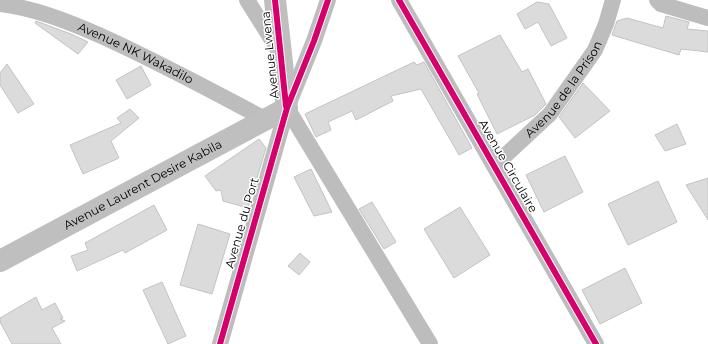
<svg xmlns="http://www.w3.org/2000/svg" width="708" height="344" font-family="Montserrat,sans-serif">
<rect width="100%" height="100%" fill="#fff"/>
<!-- building -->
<g fill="#dbdbdb" stroke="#c3c3c3">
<polygon points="537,2 549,4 567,38 551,46 538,22 525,29 517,14"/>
<polygon points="666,16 689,22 687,29 708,31 708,52 681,49 679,55 612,35 617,21 627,18 663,28"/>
<polygon points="36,21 71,34 88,42 78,54 35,23"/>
<polygon points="500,35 522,72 528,69 546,104 535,115 497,134 477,94 479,93 458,56"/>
<polygon points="414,62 417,65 424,62 472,148 459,155 421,89 391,96 393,101 356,120 352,111 328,122 331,130 316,137 305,114"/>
<polygon points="7,64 34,104 18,113 0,85 0,73"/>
<polygon points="141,66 151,85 127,99 116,80"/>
<polygon points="583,83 610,111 575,138 559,117"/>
<polygon points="130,109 139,118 111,141 119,158 83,174 70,145 121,123 117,118"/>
<polygon points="677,124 686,144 665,151 655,135"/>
<polygon points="259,139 266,148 248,208 223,201 221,190 216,191 205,176"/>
<polygon points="565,156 583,192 544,212 526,175"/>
<polygon points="311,169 332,212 314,216 294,177"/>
<polygon points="708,178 708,220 686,185"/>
<polygon points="658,181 677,222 628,245 608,204"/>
<polygon points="372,202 396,242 384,249 359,209"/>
<polygon points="154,205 167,230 125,253 123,250 77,271 71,256 88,250 85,243"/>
<polygon points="460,207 490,255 454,278 424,229"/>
<polygon points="198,224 230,234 212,294 180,285"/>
<polygon points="300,253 310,262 299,275 288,266"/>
<polygon points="625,268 642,303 600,324 582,290"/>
<polygon points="162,282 186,336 168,344 143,290"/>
<polygon points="36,297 42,310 55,303 63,318 60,319 65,321 52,328 61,344 12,344 0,322 0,318"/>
</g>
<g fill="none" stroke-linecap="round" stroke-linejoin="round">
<!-- street -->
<g stroke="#bdbdbd" stroke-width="16">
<polyline points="247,0 279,51"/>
<polyline points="399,0 596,344"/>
<polyline points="657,0 661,4 708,18"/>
<path id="s1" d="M0 4C34 8 67 21 99 35 155 60 210 90 265 119"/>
<polyline points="287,108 430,344"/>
<path id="s2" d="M495 165 550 114 595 50 606 24 613 0"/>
<polyline points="220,344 287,108 314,41 328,0"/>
</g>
<!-- secondary -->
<path stroke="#bfbfbf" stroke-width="22" id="s3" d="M0 261 287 108 275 0"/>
<!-- cycleway casing -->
<g stroke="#fff" stroke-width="8">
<g id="cycleway">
<polyline points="275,0 286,106"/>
<polyline points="399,0 596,344"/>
<polyline points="220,344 287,108 314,41 328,0"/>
</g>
</g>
<!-- cycleway -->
<use href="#cycleway" stroke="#d6006c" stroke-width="6"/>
</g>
<g text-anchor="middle" stroke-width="3" stroke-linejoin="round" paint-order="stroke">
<!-- street labels -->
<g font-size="12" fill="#000" stroke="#fff">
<text dy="4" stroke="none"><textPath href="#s1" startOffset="145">Avenue NK Wakadilo</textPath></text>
<text transform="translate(270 55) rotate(-96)" y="4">Avenue Lwena</text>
<text dy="4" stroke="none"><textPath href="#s2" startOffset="103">Avenue de la Prison</textPath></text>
<text transform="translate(508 166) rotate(60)" y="4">Avenue Circulaire</text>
<text dy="4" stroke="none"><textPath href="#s3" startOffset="162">Avenue Laurent Desire Kabila</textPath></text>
<text transform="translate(242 223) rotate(-74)" y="4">Avenue du Port</text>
</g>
</g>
</svg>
